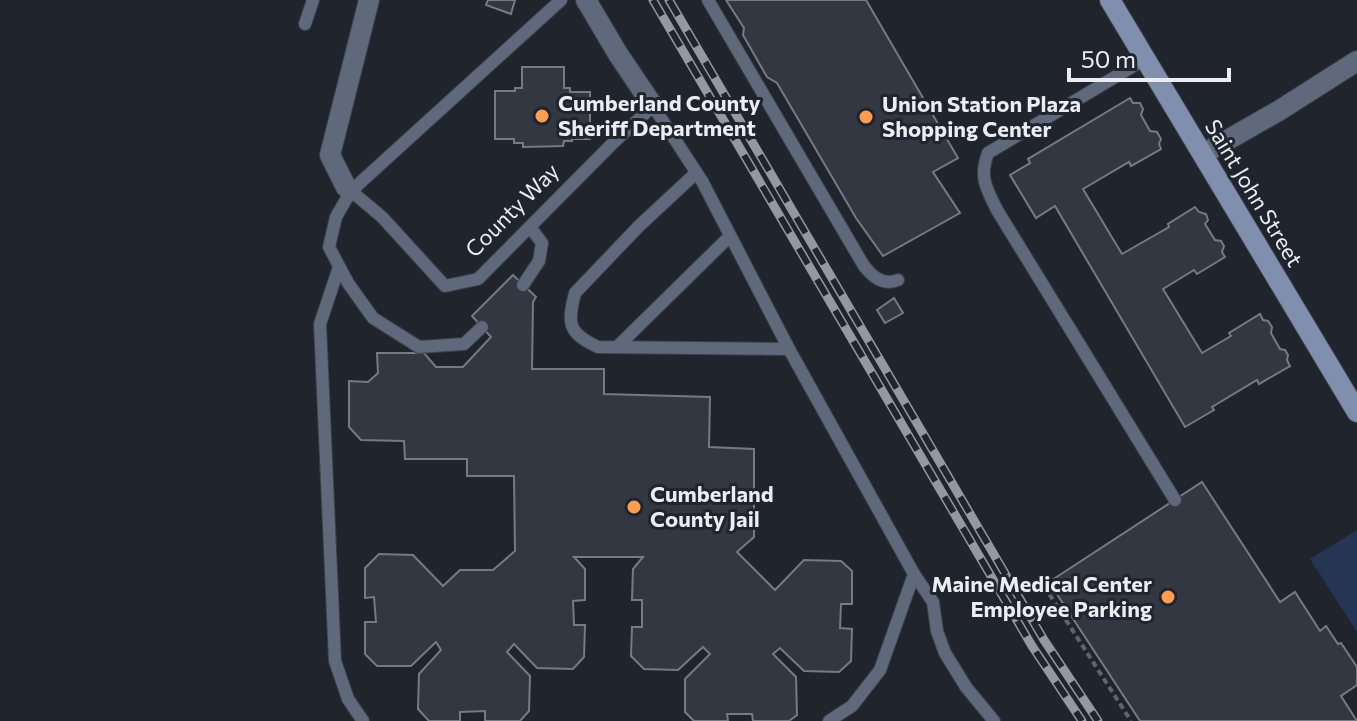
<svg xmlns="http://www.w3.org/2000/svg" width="1357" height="721" font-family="Commissioner,sans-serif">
<rect width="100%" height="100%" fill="#1f242d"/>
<!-- green -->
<polygon fill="#273554" points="1357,530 1357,632 1310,559"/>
<!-- building -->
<g fill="#333741" stroke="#757a86" stroke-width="2">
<polygon points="488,0 515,0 511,14 486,5"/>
<polygon points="726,0 866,0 958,158 933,172 960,213 883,256 856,218 777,83 767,77 743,35 744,28"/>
<polygon points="522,67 564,67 564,88 570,88 570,92 590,92 590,139 572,139 572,141 564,141 563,146 523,147 523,143 514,143 514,139 495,139 495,91 515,91 515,88 522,88"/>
<polygon points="1130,98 1133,103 1140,103 1143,109 1141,115 1150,131 1157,132 1161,139 1159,144 1161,149 1131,166 1129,162 1083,189 1122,254 1169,227 1168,224 1195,207 1199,212 1206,214 1208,220 1205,224 1215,240 1221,241 1224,246 1222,252 1225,257 1197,274 1194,270 1163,289 1202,353 1231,336 1229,333 1260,314 1263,320 1268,321 1272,327 1271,333 1280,349 1285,350 1288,355 1287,360 1290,366 1259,384 1257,380 1212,407 1214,410 1185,427 1055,206 1036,218 1010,175 1030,163 1028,159"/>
<polygon points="513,275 536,297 533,302 532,369 604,369 604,394 710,397 709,447 754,449 754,537 737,552 775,590 804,560 841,561 852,571 852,604 841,604 840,628 852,629 851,661 839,672 804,671 780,648 773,654 796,677 797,715 789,721 753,721 752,714 727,714 728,721 694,721 685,712 685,679 710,654 703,647 678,670 644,669 631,656 632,627 642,627 642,600 632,600 633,569 643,557 574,557 585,569 585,600 573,601 574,625 585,625 584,657 573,669 537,668 514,644 507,652 530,676 529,711 520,721 485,721 485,711 460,712 460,721 429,721 418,709 419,674 441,650 436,642 411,666 377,666 365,654 365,622 376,622 374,597 365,598 365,568 379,554 413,555 443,586 460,570 493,570 515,551 514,476 467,476 467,459 405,459 404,441 361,440 349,427 349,381 368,382 378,373 377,353 424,353 436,367 463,367 491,337 472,316"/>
<polygon points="894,298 903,313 885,323 877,310"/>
<polygon points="1202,482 1280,602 1295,592 1320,631 1326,626 1338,644 1341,643 1357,667 1357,685 1341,696 1357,721 1140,721 1049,582"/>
</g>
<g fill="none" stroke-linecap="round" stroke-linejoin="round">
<!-- service casing -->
<g stroke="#3b4049" stroke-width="14">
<g id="service">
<path d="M708 0 864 266C873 277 883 286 898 280"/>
<polyline points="305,24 313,0"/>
<path d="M1145 59 988 153C979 177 986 188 997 210L1175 500"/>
<path d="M696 173 639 226 575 293C567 324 568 333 598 347L789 349"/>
<polyline points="351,191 382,217 445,286 478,279 615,141 653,106 702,181 789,349 914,574 933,602 937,631 945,653 966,687 994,721"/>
<polyline points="339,267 320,324 335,661 348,699 363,721"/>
<polyline points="523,285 539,261 542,243 530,227"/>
<polyline points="482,327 464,344 419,347 373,318 348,283 329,247 336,217 351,191 561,0"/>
<polyline points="617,347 730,236"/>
<polyline points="829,721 852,706 880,670 914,574"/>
</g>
</g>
<!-- minor casing -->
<g stroke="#3b4049" stroke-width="22">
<g id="minor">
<polyline points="586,0 618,54 653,106"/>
<polyline points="1203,154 1280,110 1357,61"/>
<polyline points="351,191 346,187 330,155 369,0"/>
</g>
</g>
<!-- secondary casing -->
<g stroke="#3b4049" stroke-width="22">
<polyline id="secondary" points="1110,0 1357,412"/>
</g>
<!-- path -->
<polyline stroke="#60646d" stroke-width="4" stroke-dasharray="6 4" stroke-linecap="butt" points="1044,586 1131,721"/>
<!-- service -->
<use href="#service" stroke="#60687b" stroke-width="12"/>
<!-- minor -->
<use href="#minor" stroke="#60687b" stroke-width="20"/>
<!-- secondary -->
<use href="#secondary" stroke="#818fae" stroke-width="20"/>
<!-- rail casing -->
<g stroke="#9498a0" stroke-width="9">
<g id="rail">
<polyline points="653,0 1032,646 1082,721"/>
<polyline points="669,0 1044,640 1098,721"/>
</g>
</g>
<!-- rail -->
<use href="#rail" stroke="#1f242d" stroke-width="6" stroke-dasharray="18" stroke-linecap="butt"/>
</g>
<!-- markers -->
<g fill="#fd9d54" stroke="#1f242d" stroke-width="3">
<circle cx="542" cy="116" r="8"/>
<circle cx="866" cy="117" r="8"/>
<circle cx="634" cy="507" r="8"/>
<circle cx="1168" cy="597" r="8"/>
</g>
<g text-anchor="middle" stroke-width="6" stroke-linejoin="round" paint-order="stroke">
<!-- poi labels -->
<g font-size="22" font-weight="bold" fill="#eaedf4" stroke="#1f242d" text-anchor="start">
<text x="558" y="111">Cumberland County<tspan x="558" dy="25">Sheriff Department</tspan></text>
<text x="882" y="112">Union Station Plaza<tspan x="882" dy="25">Shopping Center</tspan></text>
<text x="650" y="502">Cumberland<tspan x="650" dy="25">County Jail</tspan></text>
<text x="1152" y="592" text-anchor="end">Maine Medical Center<tspan x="1152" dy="25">Employee Parking</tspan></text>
</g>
<!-- street labels -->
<g font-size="22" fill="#eaedf4" stroke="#1f242d">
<text transform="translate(1254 193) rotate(59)" y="8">Saint John Street</text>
<text transform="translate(512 210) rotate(-45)" y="8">County Way</text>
</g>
</g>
<!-- scale -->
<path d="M1069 68v12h160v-12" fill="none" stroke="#eaedf4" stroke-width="4"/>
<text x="1081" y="68" font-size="24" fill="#eaedf4" stroke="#1f242d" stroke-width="6" paint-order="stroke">50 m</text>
</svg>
